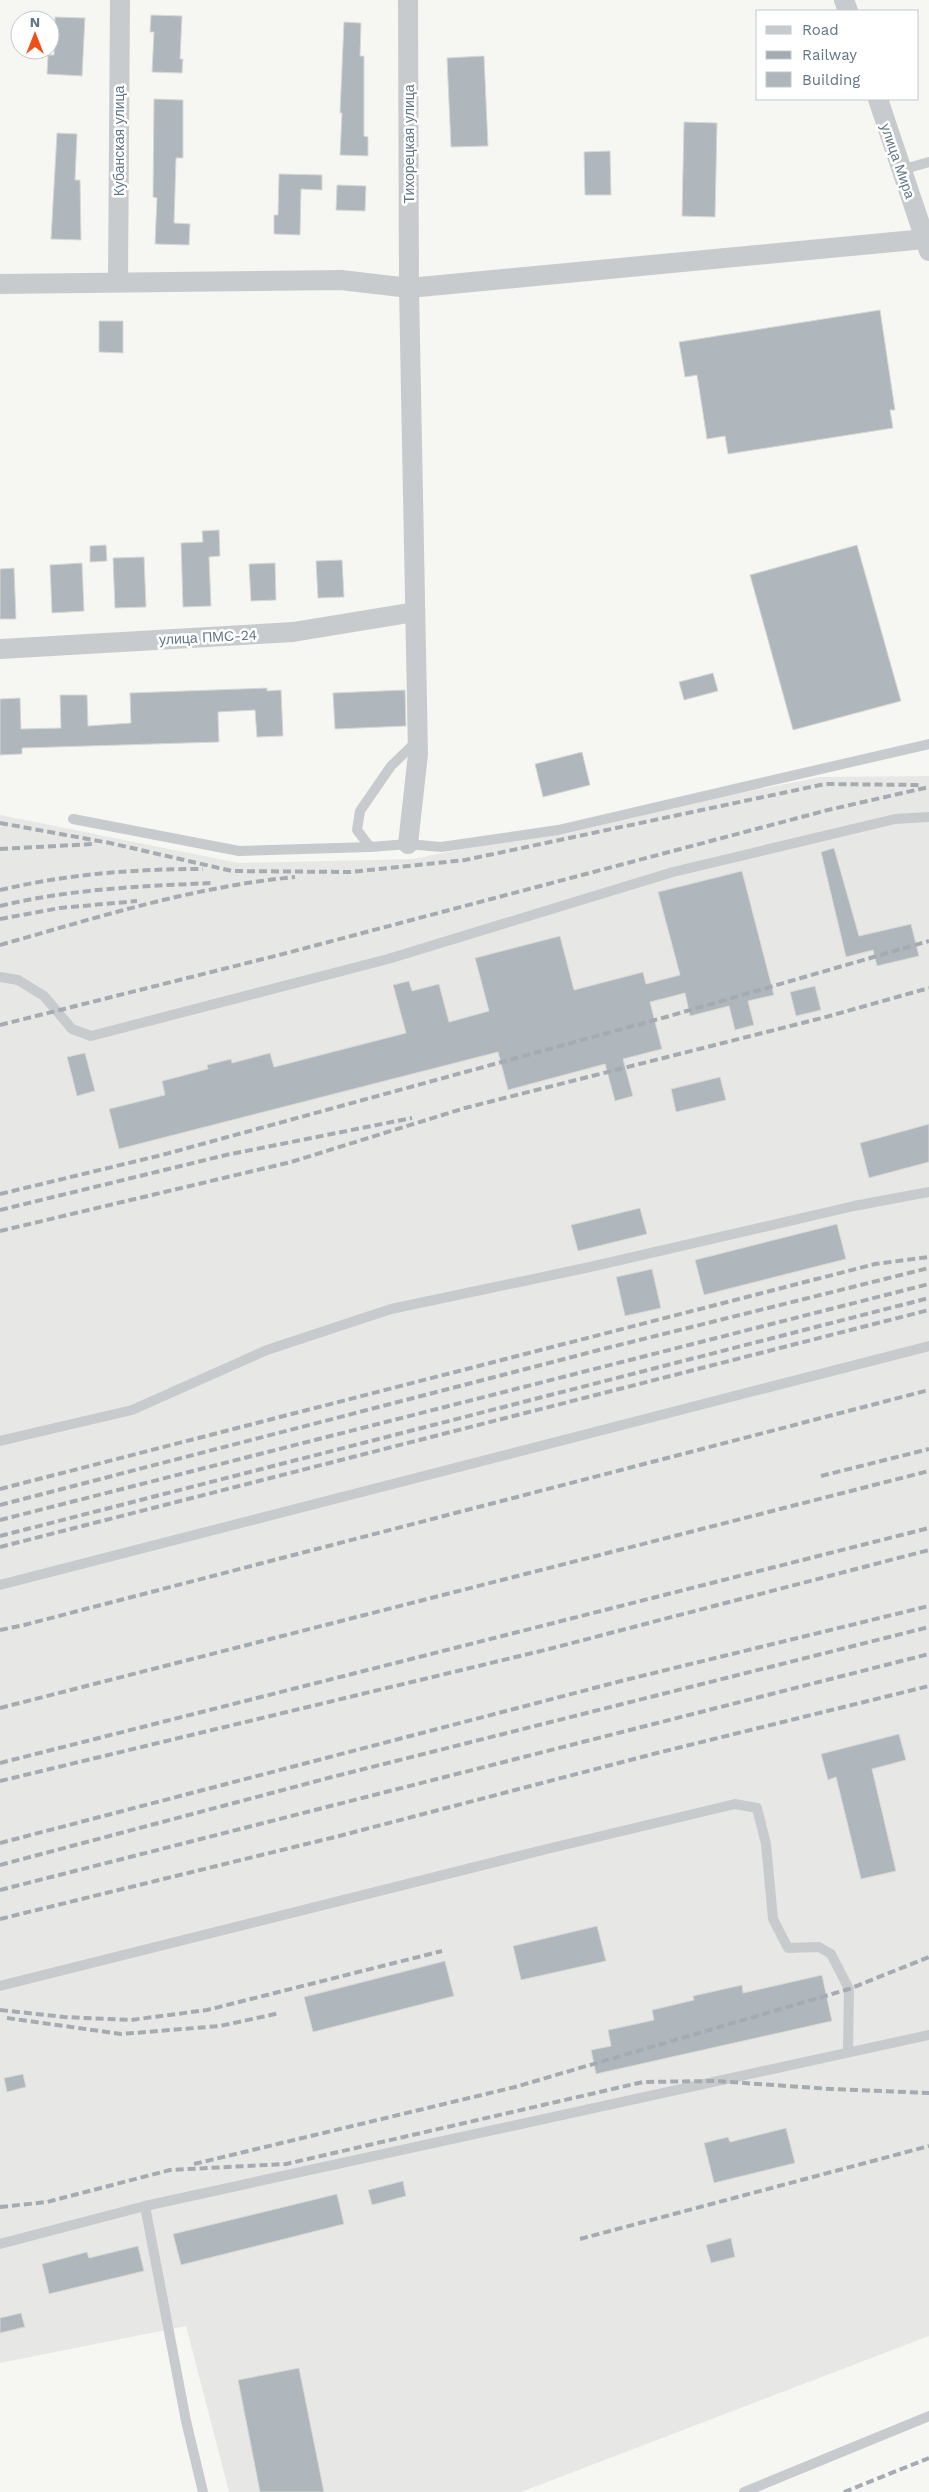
<svg xmlns="http://www.w3.org/2000/svg" width="929" height="2492" font-family="'Work Sans',sans-serif">
<rect width="100%" height="100%" fill="#f6f7f2"/>
<!-- built -->
<polygon fill="#e7e8e6" points="929,776 929,2336 521,2492 229,2492 186,2326 0,2363 0,815 239,863 413,859 820,777"/>
<!-- building -->
<g fill="#afb7bc" stroke="#d8d8d5">
<polygon points="151,15 182,16 180,59 183,59 182,73 152,72 154,32 150,32"/>
<polygon points="55,17 85,18 82,76 47,74 48,55 54,55"/>
<polygon points="344,22 361,23 360,56 364,56 364,136 368,137 368,156 340,155 342,113 340,113"/>
<polygon points="484,56 488,146 451,147 447,58"/>
<polygon points="154,99 183,100 183,158 176,158 174,223 190,224 189,245 155,244 157,198 153,197"/>
<polygon points="684,122 717,123 715,217 682,216"/>
<polygon points="57,133 77,134 75,180 80,180 81,240 51,239"/>
<polygon points="610,151 611,195 585,195 584,152"/>
<polygon points="279,174 322,175 322,190 301,189 300,235 274,234 274,215 278,215"/>
<polygon points="337,185 366,186 365,211 336,210"/>
<polygon points="880,310 895,410 890,410 893,428 728,454 725,436 707,439 697,375 685,377 679,342"/>
<polygon points="99,321 123,321 123,353 99,352"/>
<polygon points="219,530 220,556 209,557 211,606 183,607 181,543 203,542 202,531"/>
<polygon points="106,545 107,561 90,562 90,546"/>
<polygon points="857,545 901,701 793,730 750,575"/>
<polygon points="144,557 146,607 115,608 113,558"/>
<polygon points="342,560 344,597 318,598 316,561"/>
<polygon points="82,563 84,611 52,613 50,565"/>
<polygon points="275,563 276,600 251,601 249,564"/>
<polygon points="14,568 16,619 0,619 0,569"/>
<polygon points="713,673 718,691 684,700 679,682"/>
<polygon points="267,688 267,691 281,690 283,736 257,737 255,710 218,712 219,742 22,748 22,754 0,755 0,699 20,698 21,729 61,728 60,695 87,695 88,726 131,723 130,693"/>
<polygon points="405,690 406,726 335,729 333,693"/>
<polygon points="582,752 590,785 543,797 535,764"/>
<polygon points="834,848 859,936 911,924 919,956 877,966 873,950 846,957 821,852"/>
<polygon points="742,871 774,995 748,1001 754,1025 735,1030 729,1006 690,1016 685,993 650,1002 662,1049 623,1059 633,1096 615,1101 605,1064 508,1090 498,1052 119,1149 109,1109 165,1095 162,1081 208,1069 207,1065 231,1059 232,1063 270,1053 274,1067 406,1033 393,985 409,981 412,991 439,984 449,1022 489,1011 475,958 560,936 574,990 643,972 646,984 680,975 658,892"/>
<polygon points="815,986 821,1010 796,1016 790,992"/>
<polygon points="85,1053 95,1091 77,1096 67,1057"/>
<polygon points="720,1077 726,1100 676,1112 671,1089"/>
<polygon points="929,1124 929,1162 869,1178 860,1143"/>
<polygon points="640,1208 647,1234 578,1251 571,1225"/>
<polygon points="837,1224 846,1259 704,1295 695,1260"/>
<polygon points="652,1269 661,1308 625,1316 616,1277"/>
<polygon points="899,1734 906,1760 872,1769 896,1871 861,1879 836,1777 828,1780 821,1754"/>
<polygon points="597,1926 606,1961 521,1980 513,1946"/>
<polygon points="445,1961 454,1996 313,2032 304,1997"/>
<polygon points="822,1975 832,2021 596,2074 591,2050 611,2046 608,2030 654,2020 652,2010 694,2000 693,1996 742,1985 743,1993"/>
<polygon points="23,2074 26,2087 7,2092 4,2078"/>
<polygon points="786,2128 795,2163 714,2183 704,2143 728,2137 730,2142"/>
<polygon points="403,2181 406,2196 372,2205 368,2190"/>
<polygon points="337,2194 344,2224 181,2265 173,2234"/>
<polygon points="731,2238 735,2257 711,2263 706,2245"/>
<polygon points="138,2246 144,2271 49,2294 42,2264 87,2252 89,2258"/>
<polygon points="21,2313 25,2327 0,2333 0,2318"/>
<polygon points="299,2368 324,2492 260,2492 238,2380"/>
</g>
<g fill="none" stroke-linecap="round" stroke-linejoin="round">
<!-- lane -->
<g stroke="#c8cbce" stroke-width="10">
<polyline points="901,170 929,162"/>
<polyline points="417,741 391,766 360,811 357,830 370,847 408,844 441,847 558,830 929,744"/>
<polyline points="73,819 239,851 370,847"/>
<polyline points="0,977 18,980 44,996 72,1029 91,1036 388,959 673,872 895,819 929,817"/>
<polyline points="0,1441 132,1410 267,1350 391,1309 590,1267 854,1206 929,1192"/>
<polyline points="0,1585 929,1346"/>
<polyline points="0,1986 547,1849 735,1804 757,1808 766,1844 773,1919 788,1948 819,1947 831,1954 849,1989 848,2051"/>
<polyline points="145,2206 186,2421 203,2492"/>
<polyline points="0,2244 145,2206 929,2035"/>
<polyline points="744,2492 929,2416"/>
</g>
<!-- street -->
<g stroke="#c8cbce" stroke-width="20">
<polyline points="844,0 848,11"/>
<polyline points="878,99 929,251"/>
<polyline points="118,281 120,0"/>
<polyline points="0,284 341,280 409,288 925,239"/>
<polyline points="0,649 293,632 415,612"/>
<polyline points="408,844 418,754 409,288 408,0"/>
</g>
<!-- rail -->
<g stroke="#a5abb1" stroke-width="4" stroke-dasharray="8 4" stroke-linecap="butt">
<polyline points="0,823 110,843 232,871 350,872 465,860 825,784 922,785"/>
<polyline points="0,849 93,844"/>
<path d="M0 890C68 874 133 869 203 869"/>
<path d="M0 906C70 889 142 886 213 883"/>
<polyline points="0,919 60,908 137,901"/>
<path d="M0 945C99 917 192 887 295 877"/>
<polyline points="0,1025 283,954 828,810 929,787"/>
<polyline points="0,1194 162,1155 666,1017 929,941"/>
<polyline points="0,1210 226,1155 412,1118"/>
<polyline points="0,1231 291,1162 465,1108 826,1017 929,988"/>
<polyline points="821,1476 929,1449"/>
<polyline points="0,1489 875,1264 929,1257"/>
<polyline points="0,1505 599,1350 929,1268"/>
<polyline points="0,1520 929,1284"/>
<polyline points="0,1536 929,1298"/>
<polyline points="0,1547 929,1310"/>
<polyline points="0,1630 24,1625 929,1390"/>
<polyline points="0,1708 929,1471"/>
<polyline points="0,1763 929,1528"/>
<polyline points="0,1781 549,1649 929,1550"/>
<polyline points="0,1843 625,1680 929,1606"/>
<polyline points="0,1865 332,1777 929,1627"/>
<polyline points="0,1890 929,1654"/>
<polyline points="0,1919 339,1836 657,1753 929,1686"/>
<polyline points="0,2010 64,2017 131,2020 207,2010 442,1951"/>
<polyline points="7,2018 121,2034 220,2026 280,2013"/>
<polyline points="194,2164 515,2087 849,1989 929,1957"/>
<polyline points="0,2207 47,2202 170,2170 286,2164 643,2082 715,2081 831,2089 929,2093"/>
<polyline points="580,2239 929,2146"/>
<polyline points="844,2492 929,2458"/>
</g>
</g>
<g text-anchor="middle" stroke-width="5" stroke-linejoin="round" paint-order="stroke">
<!-- street labels -->
<g font-size="14" fill="#637686" stroke="#fff">
<text transform="translate(119 141) rotate(-90)" y="5">Кубанская улица</text>
<text transform="translate(409 144) rotate(-90)" y="5">Тихорецкая улица</text>
<text transform="translate(898 161) rotate(71)" y="5">улица Мира</text>
<text transform="translate(208 637) rotate(-3)" y="5">улица ПМС-24</text>
</g>
</g>
<!-- legend -->
<rect x="756" y="10" width="162" height="90" fill="#ffffff" stroke="#c1c8cf"/>
<rect x="766" y="26" width="25" height="8" fill="#c8cbce" stroke="#c1c8cf"/>
<text x="802" y="35" font-size="15" fill="#637686">Road</text>
<rect x="766" y="51" width="25" height="8" fill="#a5abb1" stroke="#c1c8cf"/>
<text x="802" y="60" font-size="15" fill="#637686">Railway</text>
<rect x="766" y="72" width="25" height="15" fill="#afb7bc" stroke="#c1c8cf"/>
<text x="802" y="85" font-size="15" fill="#637686">Building</text>
<!-- north arrow -->
<g transform="translate(35 35)"><circle r="24" fill="#ffffff" stroke="#c1c8cf"/>
<path d="M0-4L9 19L0 12L-9 19Z" fill="#f14f18"/>
<text y="-8" font-size="14" font-weight="bold" text-anchor="middle" fill="#637686">N</text>
</g>
</svg>
